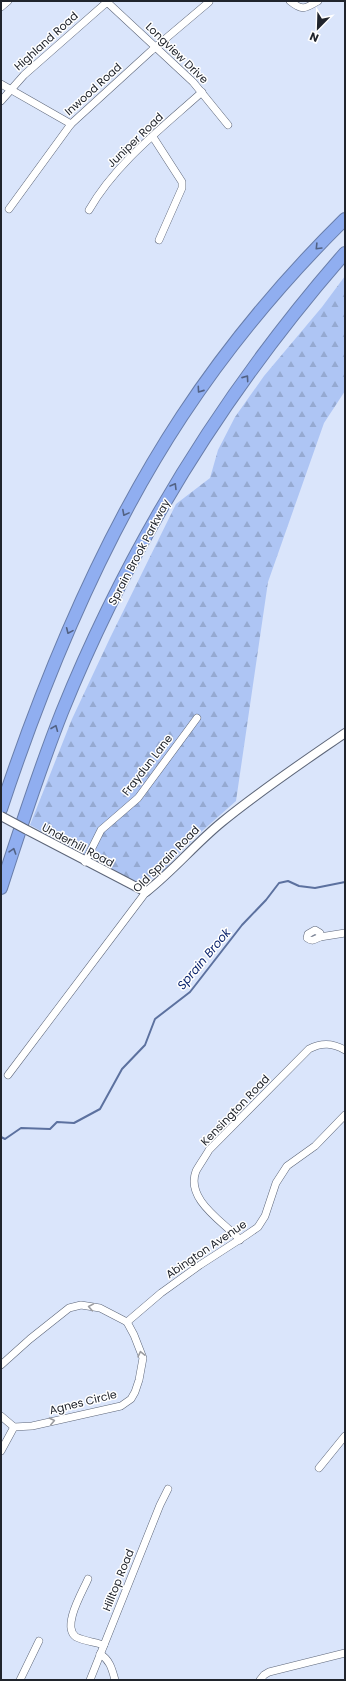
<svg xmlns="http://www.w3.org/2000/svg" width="346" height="1681" font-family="Poppins,sans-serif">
<defs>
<pattern id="forest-firs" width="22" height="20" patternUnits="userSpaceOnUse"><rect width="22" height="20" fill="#aec5f4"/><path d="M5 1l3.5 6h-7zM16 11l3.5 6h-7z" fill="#95a9d1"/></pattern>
</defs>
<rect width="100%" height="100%" fill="#dae5fb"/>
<!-- forest -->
<polygon fill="url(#forest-firs)" points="345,276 345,391 324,423 268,582 236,801 193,839 160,874 150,879 136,881 125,877 30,825 72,719 110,638 176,504 210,478 218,450 235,417 264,376 322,307"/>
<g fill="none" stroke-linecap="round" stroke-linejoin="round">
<!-- stream -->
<polyline stroke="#5c719f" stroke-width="2" points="1,1137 5,1139 21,1128 50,1129 57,1122 74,1123 100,1109 122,1069 145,1045 155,1019 190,992 242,925 266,900 279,883 288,881 299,886 315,888 345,882"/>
<!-- minor casing -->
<g stroke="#5d6679" stroke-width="8">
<g id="minor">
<path d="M290 1C302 11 305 9 318 1"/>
<polyline points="1,7 8,1"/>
<polyline points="1,84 71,124"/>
<polyline points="1,101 24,75 107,2 193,82 228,125"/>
<polyline points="153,137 182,182 182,188 159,240"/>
<polyline points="9,209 71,124 151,51 209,2"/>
<path d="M89 210C116 163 162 128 202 92"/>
<polyline points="85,862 101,830 138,798 197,718"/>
<path d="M315 930 320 933V937C314 940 312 942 307 938L308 934Z"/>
<polyline points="320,937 345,933"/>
<polyline points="8,1075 146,892"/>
<path d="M240 1240C224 1222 185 1200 196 1171 200 1164 205 1157 209 1150L309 1049C322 1042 333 1043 345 1050"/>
<polyline points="127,1322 161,1293 200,1265 245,1236 258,1227 265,1216 276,1183 287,1166 315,1146 345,1115"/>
<polyline points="1,1365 30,1339 69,1308 81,1305 100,1308 127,1322 134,1335 143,1358 139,1380 135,1392 131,1399 121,1406 32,1426 14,1427 1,1416"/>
<polyline points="1,1451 14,1427"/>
<polyline points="319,1468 345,1436"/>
<path d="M88 1579C83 1591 61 1627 76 1637 84 1641 95 1642 104 1645"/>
<path d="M100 1654C110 1660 112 1669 115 1680"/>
<polyline points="20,1680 39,1641"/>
<polyline points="90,1680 160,1505 168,1489"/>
<polyline points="260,1680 264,1675 269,1672 345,1653"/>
</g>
</g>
<!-- tertiary casing -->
<g stroke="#5d6679" stroke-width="10">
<g id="tertiary">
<polyline points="106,1 108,1"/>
<path d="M27 830 146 892C174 870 195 844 222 822 261 790 303 762 345 733"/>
</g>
</g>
<!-- motorway casing -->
<g stroke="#697eab" stroke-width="14">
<g id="motorway">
<path d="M1 809C46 673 103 536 182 416 229 345 284 279 345 219"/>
<path d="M1 888C20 829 39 770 62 712 130 544 226 389 345 253"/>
</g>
</g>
<!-- minor -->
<use href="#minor" stroke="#fff" stroke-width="7"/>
<!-- tertiary -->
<use href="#tertiary" stroke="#fff" stroke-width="8"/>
<!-- motorway -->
<use href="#motorway" stroke="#90aef0" stroke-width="12"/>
<!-- tertiary-bridge casing -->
<g stroke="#5d6679" stroke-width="10" stroke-linecap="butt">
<polyline id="tertiary-bridge" points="1,816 27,830"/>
</g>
<!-- tertiary-bridge -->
<use href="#tertiary-bridge" stroke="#fff" stroke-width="8"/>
</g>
<!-- one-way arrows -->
<defs><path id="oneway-chevron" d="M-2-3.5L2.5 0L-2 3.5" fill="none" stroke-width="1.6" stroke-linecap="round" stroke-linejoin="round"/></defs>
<g stroke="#526284">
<use href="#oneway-chevron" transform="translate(318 247) rotate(134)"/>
<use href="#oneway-chevron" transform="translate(246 378) rotate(-55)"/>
<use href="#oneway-chevron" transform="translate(200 390) rotate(125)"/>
<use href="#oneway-chevron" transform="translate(174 486) rotate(-59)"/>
<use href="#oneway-chevron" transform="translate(125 513) rotate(118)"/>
<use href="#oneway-chevron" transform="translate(69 631) rotate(114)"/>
<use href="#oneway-chevron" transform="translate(55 728) rotate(-68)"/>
<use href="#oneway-chevron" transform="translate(13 851) rotate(-72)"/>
</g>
<g stroke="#9b9ca0">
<use href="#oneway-chevron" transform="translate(91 1307) rotate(-170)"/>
<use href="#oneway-chevron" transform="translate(141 1354) rotate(-103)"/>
<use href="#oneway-chevron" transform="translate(52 1421) rotate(-13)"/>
</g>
<g text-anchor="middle" stroke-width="3" stroke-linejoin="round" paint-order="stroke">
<!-- street labels -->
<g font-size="11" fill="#20242c" stroke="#fff">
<text transform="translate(46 41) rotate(-42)" y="4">Highland Road</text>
<text transform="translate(177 53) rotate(44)" y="4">Longview Drive</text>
<text transform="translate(93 89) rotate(-42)" y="4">Inwood Road</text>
<text transform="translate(135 140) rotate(-44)" y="4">Juniper Road</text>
<text transform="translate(139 552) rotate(-62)" y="4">Sprain Brook Parkway</text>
<text transform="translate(147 765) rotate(-52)" y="4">Fraydun Lane</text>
<text transform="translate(78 845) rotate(28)" y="4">Underhill Road</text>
<text transform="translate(166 859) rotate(-45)" y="4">Old Sprain Road</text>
<text transform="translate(235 1110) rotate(-46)" y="4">Kensington Road</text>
<text transform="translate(206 1249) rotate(-34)" y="4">Abington Avenue</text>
<text transform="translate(83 1402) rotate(-14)" y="4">Agnes Circle</text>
<text transform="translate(118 1580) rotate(-68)" y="4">Hilltop Road</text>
</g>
<!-- water labels -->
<g font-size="12" font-style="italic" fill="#0d266e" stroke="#fff">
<text transform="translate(204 959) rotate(-50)" y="4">Sprain Brook</text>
</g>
</g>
<!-- border -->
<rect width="346" height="1681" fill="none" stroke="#20242c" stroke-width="4"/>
<!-- north arrow -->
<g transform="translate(318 28) rotate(203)" stroke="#ffffff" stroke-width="3" paint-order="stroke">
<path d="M0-3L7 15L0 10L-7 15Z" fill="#20242c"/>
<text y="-6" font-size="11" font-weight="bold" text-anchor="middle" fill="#20242c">N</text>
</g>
</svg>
